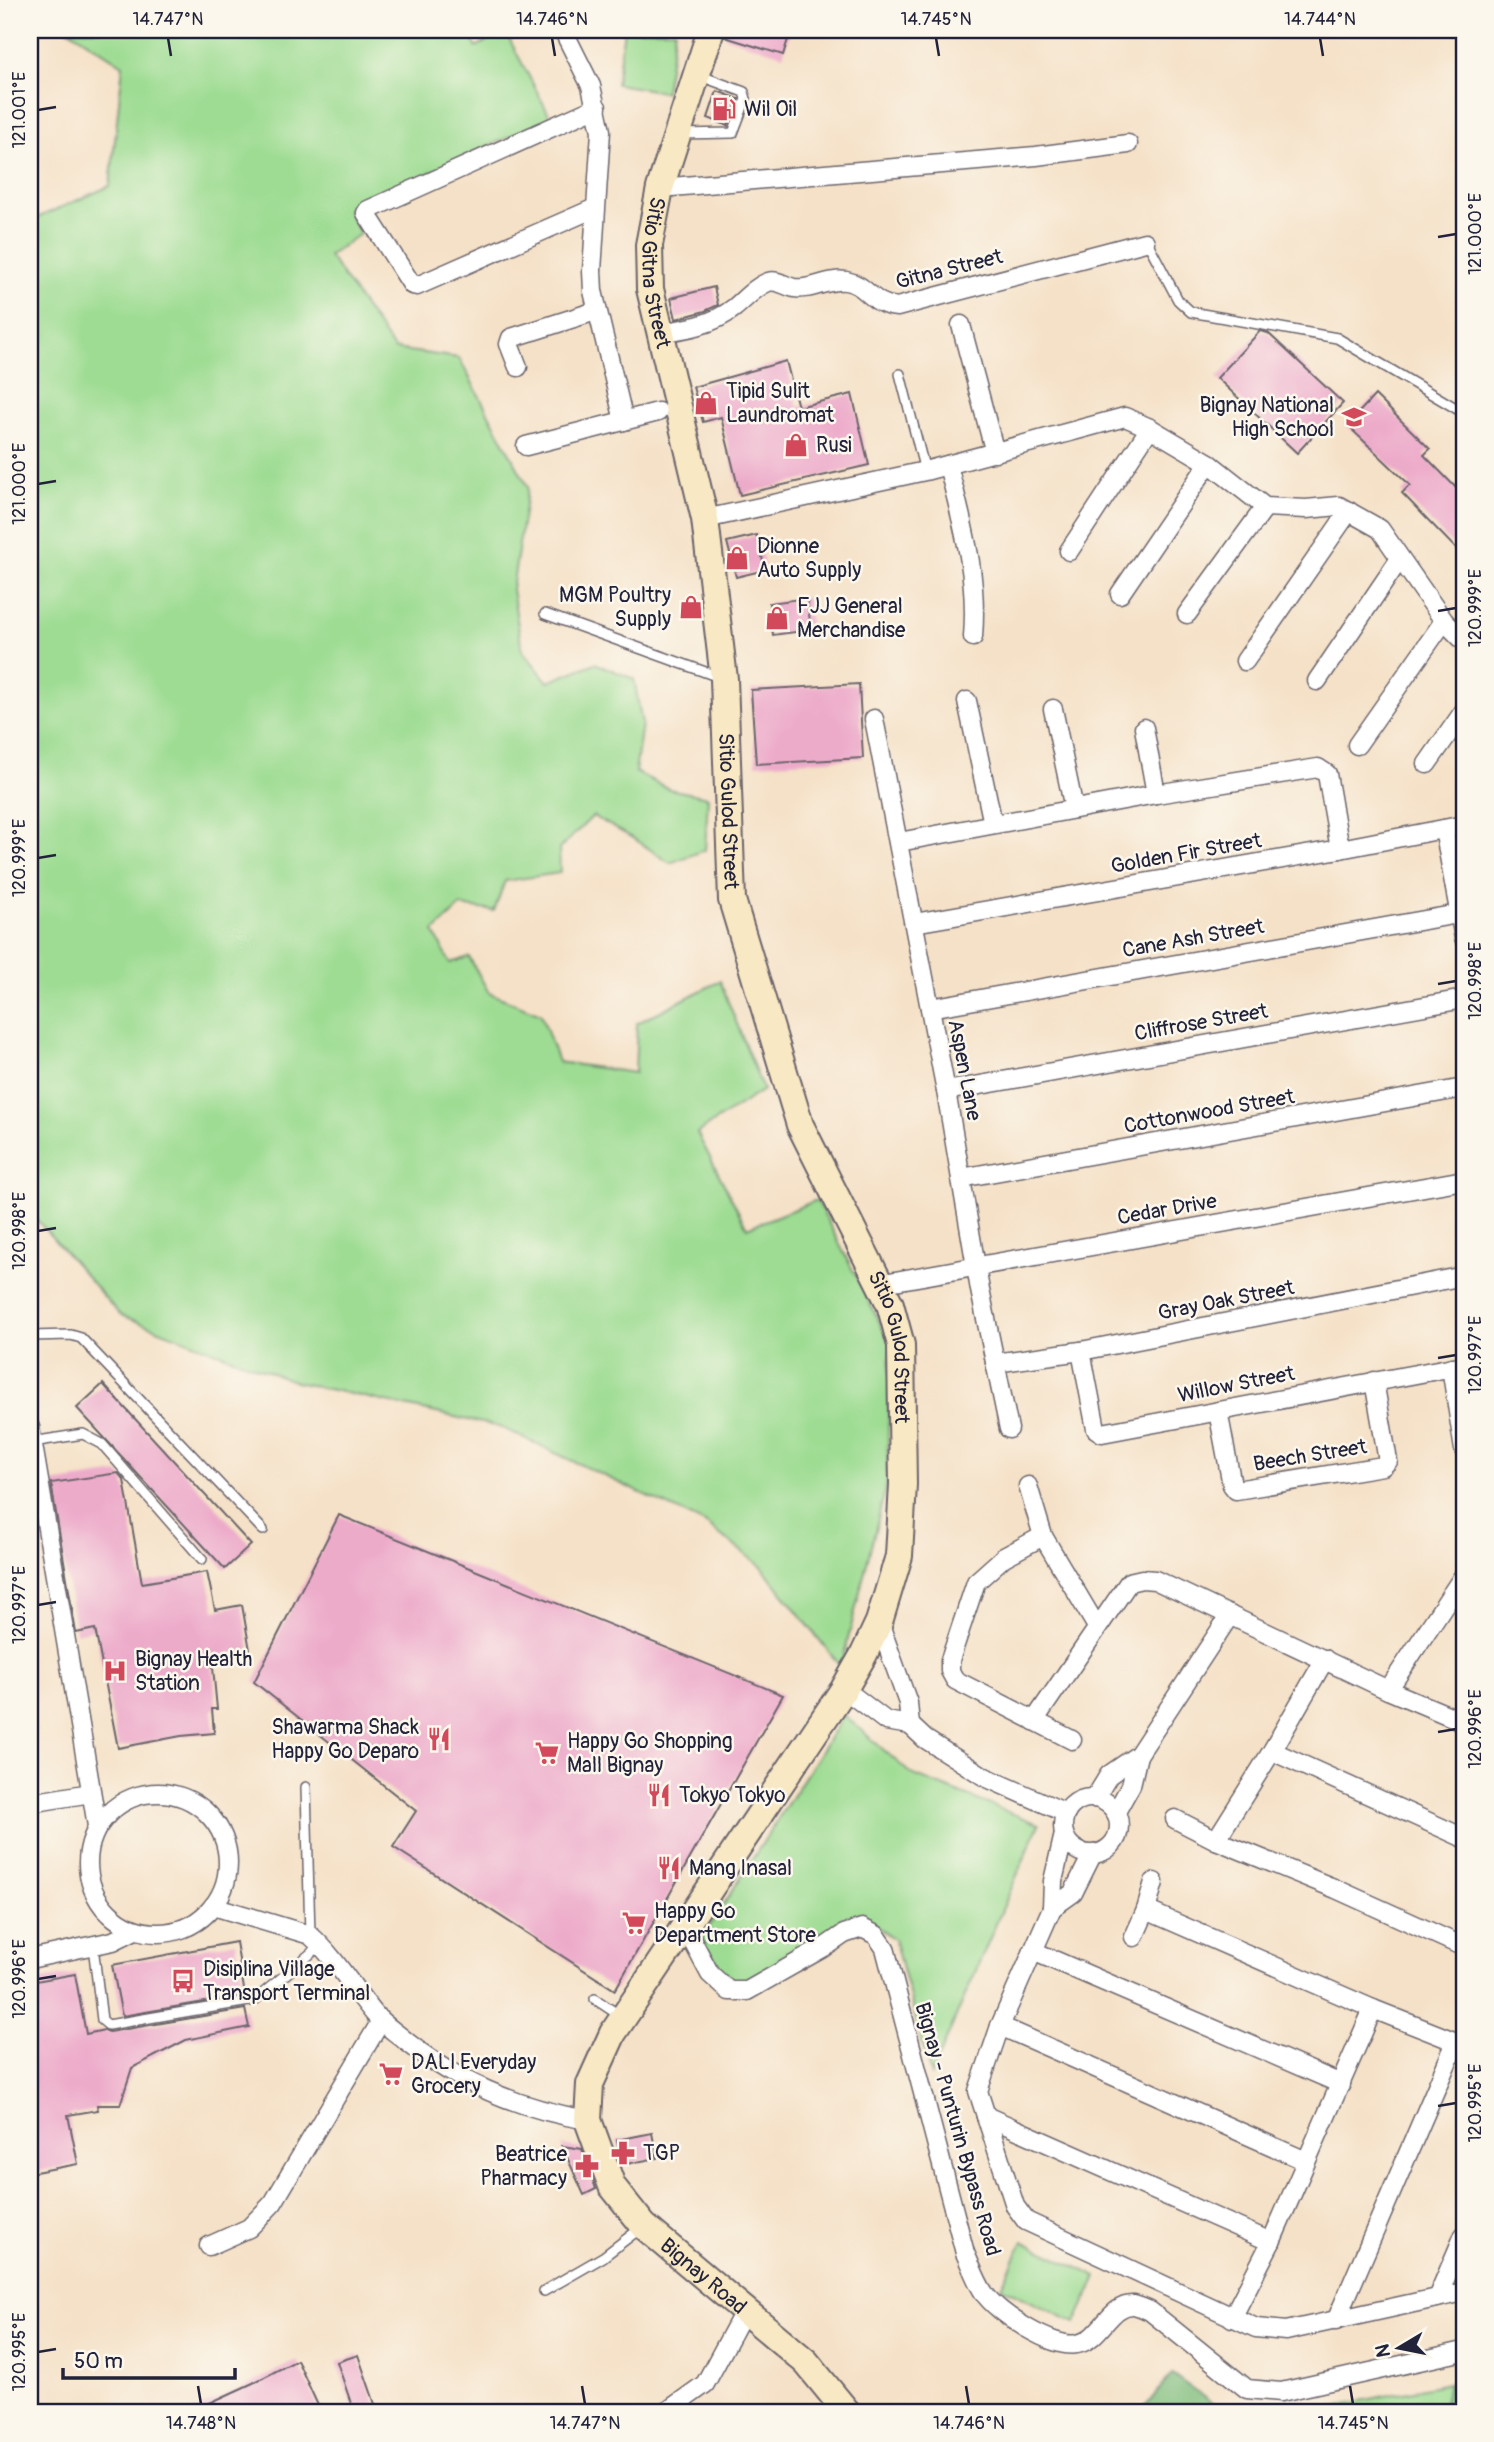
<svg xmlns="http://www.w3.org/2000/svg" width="1494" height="2442" font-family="Pangolin,sans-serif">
<rect width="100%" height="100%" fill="#fbf7ec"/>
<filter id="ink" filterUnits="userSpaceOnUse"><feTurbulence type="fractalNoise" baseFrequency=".0143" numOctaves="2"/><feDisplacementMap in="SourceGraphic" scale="14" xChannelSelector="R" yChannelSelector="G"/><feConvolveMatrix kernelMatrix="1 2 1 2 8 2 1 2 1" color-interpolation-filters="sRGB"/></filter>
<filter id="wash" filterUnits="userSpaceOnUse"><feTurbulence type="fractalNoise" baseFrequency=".00686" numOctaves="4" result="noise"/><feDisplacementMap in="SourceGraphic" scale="28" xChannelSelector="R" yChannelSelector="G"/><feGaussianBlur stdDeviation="1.57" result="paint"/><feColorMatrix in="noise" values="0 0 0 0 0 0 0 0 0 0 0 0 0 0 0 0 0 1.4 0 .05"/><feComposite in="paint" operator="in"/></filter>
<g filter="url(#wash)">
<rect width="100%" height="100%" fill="#f5e1c7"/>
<!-- green -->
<g fill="#9ddc92" stroke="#607f66" stroke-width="2">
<polygon points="69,30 468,30 476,47 505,31 551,118 348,210 360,234 329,256 394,349 459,358 528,487 512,589 522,650 548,682 595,663 634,679 642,724 635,772 669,789 708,797 705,850 670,863 633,838 593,816 559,849 560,873 505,881 494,911 460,906 434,932 450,963 469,957 489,993 541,1014 558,1062 635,1073 637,1023 720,981 763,1090 697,1133 747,1228 817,1200 890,1343 887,1483 841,1667 762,1567 705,1523 500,1427 296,1382 120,1315 30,1212 30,221 110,186 123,65"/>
<polygon points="624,30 675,30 665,92 616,84"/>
<polygon points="844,1715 911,1774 1039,1824 931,2075 894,1939 865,1918 846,1922 749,1979 737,1983 725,1974 701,1940"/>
<polygon points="1023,2241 1097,2277 1075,2323 1001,2287"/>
<polygon points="1448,2383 1442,2412 1307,2412"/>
</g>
<!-- forest -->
<g fill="#7ebc7c" stroke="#506f5c" stroke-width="2">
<polygon points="1172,2374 1224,2412 1141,2412"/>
<polygon points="1464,2379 1464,2412 1442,2412 1448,2383"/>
</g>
<g id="blocks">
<!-- building -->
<g fill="#edabca">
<polygon points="726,30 791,30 783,55 725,37"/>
<polygon points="717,91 739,99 728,126 708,118"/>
<polygon points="714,287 718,305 705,311 676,319 671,298"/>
<polygon points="1260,331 1268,333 1343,403 1297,453 1217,378"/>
<polygon points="786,361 798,407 852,394 869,465 740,495 721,417 703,422 693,387"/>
<polygon points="1375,395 1430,449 1424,455 1464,496 1464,557 1402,493 1410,485 1347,425"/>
<polygon points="757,535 765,570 736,577 727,542"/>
<polygon points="807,598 811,630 773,635 769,603"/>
<polygon points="859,684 863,758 756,764 751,690"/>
<polygon points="103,1384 251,1545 225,1569 77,1408"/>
<polygon points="118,1473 124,1480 142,1583 207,1572 215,1610 242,1605 250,1650 212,1657 217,1709 212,1709 214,1733 181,1736 118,1748 95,1629 76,1633 51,1483"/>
<polygon points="339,1515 783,1695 615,1990 393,1847 416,1811 254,1682"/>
<polygon points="236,1942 245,1995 122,2016 112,1965"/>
<polygon points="75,1974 86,2034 104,2030 109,2032 245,2009 249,2027 186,2040 132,2068 120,2105 97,2105 98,2110 68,2115 78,2164 30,2173 30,1982"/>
<polygon points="652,2133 657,2158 621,2165 617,2155 620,2155 617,2140"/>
<polygon points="562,2146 582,2149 596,2189 584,2195"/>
<polygon points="358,2355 375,2404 354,2412 337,2362"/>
<polygon points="297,2360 321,2412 190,2412 253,2383"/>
</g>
</g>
</g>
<g filter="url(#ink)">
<use href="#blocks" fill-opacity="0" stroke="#6c656c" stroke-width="2"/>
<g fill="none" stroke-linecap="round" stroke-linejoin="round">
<!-- lane casing -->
<g stroke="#6c656c" stroke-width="12">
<g id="lane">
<polyline points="680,134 733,133 746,99 744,92 698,75"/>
<polyline points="1145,242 1150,247 1178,300 1191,312 1337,338 1464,413"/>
<polyline points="900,374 925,471"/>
<polyline points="545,614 719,677"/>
<polyline points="30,1336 71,1335 81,1338 263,1530"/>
<polyline points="32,1442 83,1434 102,1444 202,1559"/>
<polyline points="306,1787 310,1935"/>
<polyline points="93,1946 102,2020 108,2025 255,2000 321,1945"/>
<polyline points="595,1999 622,2017"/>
<polyline points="544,2291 603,2257 642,2227"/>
</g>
</g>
<!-- street casing -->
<g stroke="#6c656c" stroke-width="21">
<g id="street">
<polyline points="563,30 591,86 601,131 592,271 593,291 624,421"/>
<polyline points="660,188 1036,156 1128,144"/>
<polyline points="595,208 417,286 412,285 366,213 368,210 597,107"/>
<polyline points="961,325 995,453"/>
<path d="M659 333C686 329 713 325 734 308 745 299 755 287 768 282 778 279 784 286 794 288 811 291 828 278 846 281 868 285 871 305 897 307L1145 242"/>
<polyline points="518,367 509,344 511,338 596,311"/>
<polyline points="526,446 658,412"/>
<path d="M948 465C963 526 978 574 973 637"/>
<polyline points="705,519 925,471 1125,417 1150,428 1209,463 1265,507 1306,509 1339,506 1380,529 1444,621 1464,641"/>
<polyline points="1069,551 1150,428"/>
<polyline points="1120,594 1209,463"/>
<polyline points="1187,614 1265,507"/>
<polyline points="1245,661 1349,511"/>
<polyline points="1317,681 1399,560"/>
<polyline points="967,701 993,824"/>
<polyline points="1053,709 1074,809"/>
<polyline points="874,719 946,1091 980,1290 1009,1429"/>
<polyline points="1144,728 1156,794"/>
<polyline points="1357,745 1444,621"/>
<polyline points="1427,764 1464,711"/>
<polyline points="1444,829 1464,938"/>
<polyline points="899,842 1156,794 1318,768 1327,774 1340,849"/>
<polyline points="914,923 1340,849 1464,825"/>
<polyline points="930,1008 1464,913"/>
<polyline points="946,1091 1464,999"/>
<polyline points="961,1178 1464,1088"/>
<polyline points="878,1284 1464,1180"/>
<polyline points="1081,1351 1096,1429 1102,1433 1464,1365"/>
<polyline points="995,1363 1081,1351 1464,1276"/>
<polyline points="1451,1367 1464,1450"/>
<polyline points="1218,1411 1232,1485 1236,1490 1383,1466 1388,1461 1374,1381"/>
<polyline points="30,1427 97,1826"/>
<polyline points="1028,1486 1043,1536 1097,1627"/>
<polyline points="1043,1536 1004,1557 976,1582 950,1660 950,1671 955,1680 1072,1740"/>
<polyline points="879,1622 908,1703 910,1725"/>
<polyline points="1325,1659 1272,1751 1216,1840 1336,1889 1464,1947"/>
<polyline points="844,1689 886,1721 910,1725 925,1739 985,1777 1066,1813"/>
<polyline points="1388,1690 1464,1575"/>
<polyline points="1034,1721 1129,1582 1142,1579 1155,1580 1388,1690 1464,1722"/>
<polyline points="1272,1751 1464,1838"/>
<polyline points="1138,1755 1230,1615"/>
<circle cx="158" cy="1863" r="70"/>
<circle cx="1091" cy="1826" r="28"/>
<polyline points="1095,1798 1109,1775 1138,1755 1131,1785 1116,1812"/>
<polyline points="30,1803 91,1793"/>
<polyline points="1175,1819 1216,1840"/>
<polyline points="1064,1834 1053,1881 1052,1908 1073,1893 1092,1855"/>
<path d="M213 1906 310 1935C336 1958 355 1992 378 2018 387 2027 398 2034 407 2042 460 2084 522 2109 588 2120"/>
<polyline points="1052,1908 1000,2026 978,2091 1015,2206 1026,2221 1256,2328 1286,2331 1464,2292"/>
<polyline points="1146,1910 1154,1882"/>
<path d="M684 1925 710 1974 729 1991H747L828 1945 844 1934 862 1928 876 1935 885 1948 965 2253C971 2266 976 2281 984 2293 997 2313 1053 2349 1077 2344 1101 2340 1110 2303 1134 2305 1139 2306 1145 2309 1150 2311L1247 2389 1281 2392 1464 2351"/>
<polyline points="1134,1937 1146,1910 1373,2009 1464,2045"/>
<polyline points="1033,1951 1341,2084"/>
<polyline points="30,1959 113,1941 135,1930"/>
<polyline points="1000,2026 1306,2161"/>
<polyline points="986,2116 1271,2242"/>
<polyline points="209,2246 249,2228 273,2203 381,2021"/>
<polyline points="1437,2298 1464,2235"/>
<polyline points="1232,2318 1271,2242 1373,2009"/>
<polyline points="1336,2321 1456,2042"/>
<polyline points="666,2412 705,2384 745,2310"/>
</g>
</g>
<!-- secondary casing -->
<g stroke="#6c656c" stroke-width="30">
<g id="secondary">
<path id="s1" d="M711 30 660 188 649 245 650 289 705 519 724 679 732 900 800 1125 890 1304 901 1345 903 1484 899 1556 879 1622 864 1654 844 1689 613 2033 590 2084 588 2120 612 2186 644 2226 806 2362 847 2412"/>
</g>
</g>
<!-- lane -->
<use href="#lane" stroke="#fff" stroke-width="9"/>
<!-- street -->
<use href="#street" stroke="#fff" stroke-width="18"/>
<!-- secondary -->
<use href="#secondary" stroke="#f8e8c3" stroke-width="26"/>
</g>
</g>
<!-- ticks -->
<path fill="none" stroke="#22223b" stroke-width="2.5" d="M168 38 171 56M552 38 555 56M936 38 939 56M1320 38 1323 56M38 110 56 107M1438 237 1456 234M38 484 56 481M1438 611 1456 608M38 858 56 855M1438 984 1456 981M38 1231 56 1228M1438 1358 1456 1355M38 1605 56 1602M1438 1732 1456 1729M38 1979 56 1976M1438 2106 1456 2103M38 2352 56 2349M198 2386 201 2404M582 2386 585 2404M966 2386 969 2404M1350 2386 1353 2404"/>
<!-- icons -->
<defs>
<g id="fuel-bare" transform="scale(1.89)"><path d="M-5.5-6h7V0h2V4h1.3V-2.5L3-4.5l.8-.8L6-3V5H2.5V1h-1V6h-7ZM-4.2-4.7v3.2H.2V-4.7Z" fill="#d1495b" stroke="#fbf7ec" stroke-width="2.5" paint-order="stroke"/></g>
<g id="shop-bare" transform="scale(1.89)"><path d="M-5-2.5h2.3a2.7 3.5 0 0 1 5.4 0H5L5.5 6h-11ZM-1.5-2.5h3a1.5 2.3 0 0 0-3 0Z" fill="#d1495b" stroke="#fbf7ec" stroke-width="2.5" paint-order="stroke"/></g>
<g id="school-bare" transform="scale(1.89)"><path d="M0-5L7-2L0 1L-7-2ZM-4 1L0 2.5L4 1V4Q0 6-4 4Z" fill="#d1495b" stroke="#fbf7ec" stroke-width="2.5" paint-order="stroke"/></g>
<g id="hospital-bare" transform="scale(1.89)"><path d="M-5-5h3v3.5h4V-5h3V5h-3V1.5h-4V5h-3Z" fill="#d1495b" stroke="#fbf7ec" stroke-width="2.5" paint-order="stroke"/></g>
<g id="restaurant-bare" transform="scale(1.89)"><path d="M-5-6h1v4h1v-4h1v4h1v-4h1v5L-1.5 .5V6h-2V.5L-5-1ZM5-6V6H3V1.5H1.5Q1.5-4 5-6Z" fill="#d1495b" stroke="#fbf7ec" stroke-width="2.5" paint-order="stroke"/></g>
<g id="supermarket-bare" transform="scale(1.89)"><path d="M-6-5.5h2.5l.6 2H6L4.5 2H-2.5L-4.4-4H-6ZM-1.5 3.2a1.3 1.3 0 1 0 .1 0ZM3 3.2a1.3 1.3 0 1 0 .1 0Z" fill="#d1495b" stroke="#fbf7ec" stroke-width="2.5" paint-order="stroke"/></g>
<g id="bus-bare" transform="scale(1.89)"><path d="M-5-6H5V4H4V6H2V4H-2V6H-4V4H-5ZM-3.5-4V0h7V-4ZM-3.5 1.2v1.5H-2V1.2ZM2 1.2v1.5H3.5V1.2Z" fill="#d1495b" stroke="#fbf7ec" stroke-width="2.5" paint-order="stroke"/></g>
<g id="pharmacy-bare" transform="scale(1.89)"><path d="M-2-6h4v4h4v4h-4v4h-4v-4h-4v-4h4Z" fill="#d1495b" stroke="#fbf7ec" stroke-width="2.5" paint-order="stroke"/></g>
</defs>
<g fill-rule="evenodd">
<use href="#fuel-bare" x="724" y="109"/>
<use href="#shop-bare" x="706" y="403"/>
<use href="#school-bare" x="1354" y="417"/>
<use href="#shop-bare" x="796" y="445"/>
<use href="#shop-bare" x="737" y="558"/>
<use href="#shop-bare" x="691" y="607"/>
<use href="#shop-bare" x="777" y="618"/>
<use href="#hospital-bare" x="115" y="1671"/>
<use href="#restaurant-bare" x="439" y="1739"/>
<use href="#supermarket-bare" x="547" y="1753"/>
<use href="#restaurant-bare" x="659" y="1795"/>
<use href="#restaurant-bare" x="669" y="1868"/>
<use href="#supermarket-bare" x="634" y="1923"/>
<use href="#bus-bare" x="183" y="1981"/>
<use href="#supermarket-bare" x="391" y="2074"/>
<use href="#pharmacy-bare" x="623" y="2153"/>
<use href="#pharmacy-bare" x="587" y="2166"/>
</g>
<g text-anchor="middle" stroke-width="5" stroke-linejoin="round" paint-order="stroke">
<!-- poi labels -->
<g font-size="21" fill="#22223b" stroke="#fbf7ec" text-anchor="start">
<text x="744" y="116">Wil Oil</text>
<text x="726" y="398">Tipid Sulit<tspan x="726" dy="24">Laundromat</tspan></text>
<text x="1334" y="412" text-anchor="end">Bignay National<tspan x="1334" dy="24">High School</tspan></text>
<text x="816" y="452">Rusi</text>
<text x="757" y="553">Dionne<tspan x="757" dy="24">Auto Supply</tspan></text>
<text x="671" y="602" text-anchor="end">MGM Poultry<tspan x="671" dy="24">Supply</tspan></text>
<text x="797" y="613">FJJ General<tspan x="797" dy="24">Merchandise</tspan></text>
<text x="135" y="1666">Bignay Health<tspan x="135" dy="24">Station</tspan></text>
<text x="419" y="1734" text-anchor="end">Shawarma Shack<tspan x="419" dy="24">Happy Go Deparo</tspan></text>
<text x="567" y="1748">Happy Go Shopping<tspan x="567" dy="24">Mall Bignay</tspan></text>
<text x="679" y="1802">Tokyo Tokyo</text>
<text x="689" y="1875">Mang Inasal</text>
<text x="654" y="1918">Happy Go<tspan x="654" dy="24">Department Store</tspan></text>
<text x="203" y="1976">Disiplina Village<tspan x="203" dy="24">Transport Terminal</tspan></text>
<text x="411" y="2069">DALI Everyday<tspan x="411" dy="24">Grocery</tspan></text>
<text x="643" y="2160">TGP</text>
<text x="567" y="2161" text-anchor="end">Beatrice<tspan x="567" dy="24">Pharmacy</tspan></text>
</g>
<!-- street labels -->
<g font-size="21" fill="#22223b" stroke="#fbf7ec">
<text transform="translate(949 269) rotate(-14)" y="7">Gitna Street</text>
<text dy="7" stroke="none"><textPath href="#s1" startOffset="252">Sitio Gitna Street</textPath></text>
<text dy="7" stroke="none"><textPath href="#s1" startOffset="798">Sitio Gulod Street</textPath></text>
<text transform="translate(1186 853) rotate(-10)" y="7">Golden Fir Street</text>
<text transform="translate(1193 938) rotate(-10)" y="7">Cane Ash Street</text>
<text transform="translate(1201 1022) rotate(-10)" y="7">Cliffrose Street</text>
<text transform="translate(965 1070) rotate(79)" y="7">Aspen Lane</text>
<text transform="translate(1209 1111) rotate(-10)" y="7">Cottonwood Street</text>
<text transform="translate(1167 1209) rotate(-10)" y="7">Cedar Drive</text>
<text transform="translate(1226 1300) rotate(-11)" y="7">Gray Oak Street</text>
<text dy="7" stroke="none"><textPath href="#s1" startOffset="1365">Sitio Gulod Street</textPath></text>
<text transform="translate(1236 1384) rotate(-11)" y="7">Willow Street</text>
<text transform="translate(1310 1455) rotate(-9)" y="7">Beech Street</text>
<text transform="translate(958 2129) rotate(74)" y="7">Bignay - Punturin Bypass Road</text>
<text dy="7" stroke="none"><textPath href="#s1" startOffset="2426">Bignay Road</textPath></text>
</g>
</g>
<!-- margin -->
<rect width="1494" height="2442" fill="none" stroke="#fbf7ec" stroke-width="77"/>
<!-- north arrow -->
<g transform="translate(1399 2348) rotate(260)" stroke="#fbf7ec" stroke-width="5" paint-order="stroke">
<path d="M0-5L12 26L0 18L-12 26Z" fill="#22223b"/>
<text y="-10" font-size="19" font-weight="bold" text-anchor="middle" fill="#22223b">N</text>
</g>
<!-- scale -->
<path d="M63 2368v10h172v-10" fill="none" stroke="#22223b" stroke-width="3.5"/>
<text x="74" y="2368" font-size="21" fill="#22223b" stroke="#fbf7ec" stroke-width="5" paint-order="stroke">50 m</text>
<rect x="38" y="38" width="1418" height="2366" fill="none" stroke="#22223b" stroke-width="2.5"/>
<g font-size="18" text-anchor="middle" fill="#22223b">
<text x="168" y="25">14.747°N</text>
<text x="552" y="25">14.746°N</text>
<text x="936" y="25">14.745°N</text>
<text x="1320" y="25">14.744°N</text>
<text transform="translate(19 110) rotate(-90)" y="6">121.001°E</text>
<text transform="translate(1475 234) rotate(-90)" y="6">121.000°E</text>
<text transform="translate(19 484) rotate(-90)" y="6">121.000°E</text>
<text transform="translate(1475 608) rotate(-90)" y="6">120.999°E</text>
<text transform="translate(19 858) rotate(-90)" y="6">120.999°E</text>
<text transform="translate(1475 981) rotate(-90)" y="6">120.998°E</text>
<text transform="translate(19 1231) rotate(-90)" y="6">120.998°E</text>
<text transform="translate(1475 1355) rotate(-90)" y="6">120.997°E</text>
<text transform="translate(19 1605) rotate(-90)" y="6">120.997°E</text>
<text transform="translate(1475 1729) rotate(-90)" y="6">120.996°E</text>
<text transform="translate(19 1979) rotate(-90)" y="6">120.996°E</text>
<text transform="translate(1475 2103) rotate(-90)" y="6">120.995°E</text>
<text transform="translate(19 2352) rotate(-90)" y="6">120.995°E</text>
<text x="201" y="2429">14.748°N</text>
<text x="585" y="2429">14.747°N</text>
<text x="969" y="2429">14.746°N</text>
<text x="1353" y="2429">14.745°N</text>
</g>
</svg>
